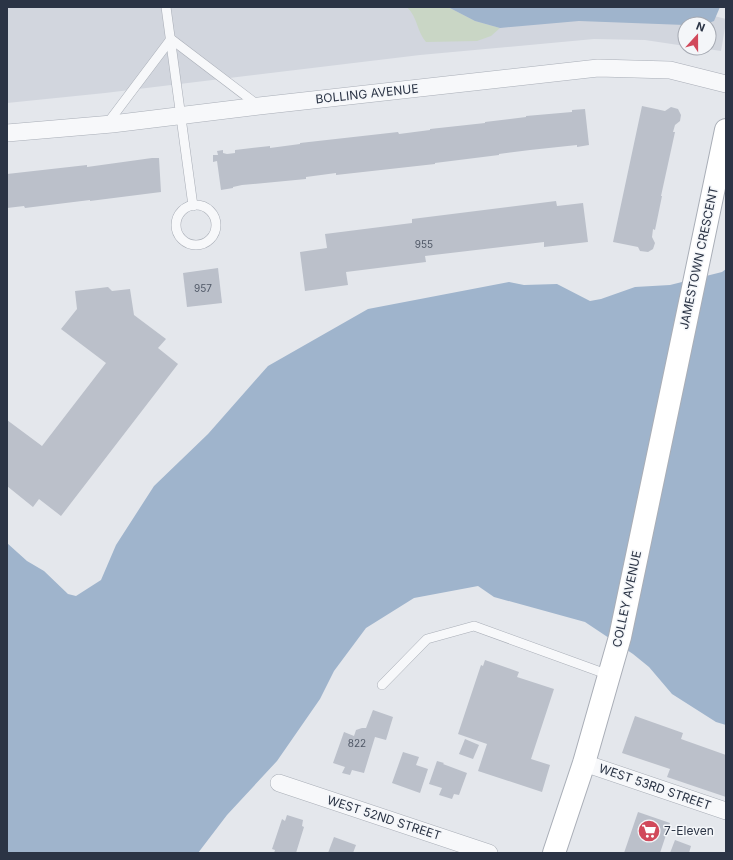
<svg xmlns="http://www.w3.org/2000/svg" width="733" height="860" font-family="Inter,sans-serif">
<rect width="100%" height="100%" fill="#e4e7ec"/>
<!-- built -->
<polygon fill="#d2d6de" points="7,7 679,7 726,19 726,22 721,51 701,48 709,48 709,24 685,24 685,46 645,40 594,39 420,55 105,93 7,103"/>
<!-- green -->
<path fill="#c9d6c5" d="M407 7H448L475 21 500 28 491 36 477 41 426 42C417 32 418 18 407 7Z"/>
<!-- water -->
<g fill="#9fb4cc">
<polygon points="448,7 720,7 714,21 706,24 685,25 579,21 500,28 475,21"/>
<polygon points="726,269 726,725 716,722 672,694 649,667 633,654 585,622 494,597 478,586 414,598 366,628 334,671 320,699 277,761 227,815 198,853 7,853 7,543 27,561 44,571 68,594 76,596 101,580 116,545 154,486 208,434 268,366 368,309 509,282 524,285 557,284 590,301 601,299 635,287 670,285 722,272"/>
</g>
<!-- building -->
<g fill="#bbc0ca">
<polygon points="642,106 665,111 671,107 678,109 681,115 680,121 675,125 673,132 675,132 661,196 662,196 655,230 653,229 652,237 655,243 653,249 648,252 640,251 638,247 613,242"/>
<polygon points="585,109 589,145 577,147 577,145 530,150 499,154 499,155 435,163 435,164 336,175 336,173 306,177 306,179 242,185 233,187 233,188 221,190 217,161 213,162 213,155 218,155 217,151 223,150 223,153 227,154 235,153 235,150 270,146 270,148 300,144 300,143 398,132 399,134 430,130 430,129 485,123 485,122 526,117 526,116 572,112 572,110"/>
<polygon points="152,158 159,158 161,192 90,201 90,200 25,208 24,206 7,208 7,174 87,165 87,167"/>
<polygon points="556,201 557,206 583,203 588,242 544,247 544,242 425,256 426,262 346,272 348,285 305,291 300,252 327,248 325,234 412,223 412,219"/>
<polygon points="218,268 222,303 187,307 183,273"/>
<polygon points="108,287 112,291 130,289 134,315 166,339 158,348 178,364 61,516 39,499 33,507 7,486 7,420 42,446 106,363 61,329 77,309 75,291"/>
<polygon points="485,660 519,672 517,677 554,689 531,759 550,765 542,792 478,771 487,744 458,734 481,665 483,666"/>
<polygon points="373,710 393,717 386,740 375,737 364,773 352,770 350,775 342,773 345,767 333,763 344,732 354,736 356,730 362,728 366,728"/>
<polygon points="635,716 683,733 681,739 726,755 726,797 667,777 670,769 622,753"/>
<polygon points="465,739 479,745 473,759 459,754"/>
<polygon points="403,752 419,757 416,765 428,769 420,793 392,783"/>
<polygon points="437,761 444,763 443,764 467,773 459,795 454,794 452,799 439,795 442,788 429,784"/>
<polygon points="638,812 670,823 660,853 624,853"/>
<polygon points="287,815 303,820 302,826 304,827 296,853 274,853 275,850 272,849 282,819 285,821"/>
<polygon points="334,837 356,845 353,853 328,853"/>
<polygon points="675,840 691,846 689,853 670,853"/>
</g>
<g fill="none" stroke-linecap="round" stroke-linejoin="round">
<!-- lane casing -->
<g stroke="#a9aeb7" stroke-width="10">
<g id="lane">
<polyline points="166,7 193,206"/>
<polyline points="107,124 171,39 259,106"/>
<circle cx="196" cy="225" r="20"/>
<polyline points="382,685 427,639 474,626 609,675"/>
</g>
</g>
<!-- street casing -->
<g stroke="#a9aeb7" stroke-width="18">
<g id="street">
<polyline points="7,133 112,124 259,106 598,68 670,70 726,84"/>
<polyline points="584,763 726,811"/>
<polyline points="279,783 489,853"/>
</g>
</g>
<!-- secondary casing -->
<g stroke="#a9aeb7" stroke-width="24">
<polyline id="secondary" points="554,853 584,763 620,637 726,130"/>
</g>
<!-- lane -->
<use href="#lane" stroke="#f7f8fa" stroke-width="9"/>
<!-- street -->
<use href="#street" stroke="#f7f8fa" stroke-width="17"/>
<!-- secondary -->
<use href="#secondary" stroke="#fff" stroke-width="22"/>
</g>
<!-- icons -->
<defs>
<g id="supermarket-disc" transform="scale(1.15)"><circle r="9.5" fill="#d1495b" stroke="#f4f6f9"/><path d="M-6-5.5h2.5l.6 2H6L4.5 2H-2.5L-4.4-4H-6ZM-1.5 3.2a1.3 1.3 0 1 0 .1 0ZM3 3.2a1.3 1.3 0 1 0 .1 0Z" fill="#fff"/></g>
</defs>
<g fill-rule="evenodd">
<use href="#supermarket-disc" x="649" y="831"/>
</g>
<g text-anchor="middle" stroke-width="3" stroke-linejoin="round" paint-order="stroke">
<!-- number labels -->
<g font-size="10" fill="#4f5766">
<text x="424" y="248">955</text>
<text x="203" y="292">957</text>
<text x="357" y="747">822</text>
</g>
<!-- street labels -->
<g font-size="12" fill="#2b3445" stroke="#f4f6f9">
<text transform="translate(367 94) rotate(-6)" y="4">BOLLING AVENUE</text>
<text transform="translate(699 258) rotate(-78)" y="4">JAMESTOWN CRESCENT</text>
<text transform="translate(627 599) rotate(-78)" y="4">COLLEY AVENUE</text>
<text transform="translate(655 787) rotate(19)" y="4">WEST 53RD STREET</text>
<text transform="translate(384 818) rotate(18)" y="4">WEST 52ND STREET</text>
</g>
<!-- poi labels -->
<g font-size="12" fill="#2b3445" stroke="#f4f6f9" text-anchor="start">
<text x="664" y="835">7-Eleven</text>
</g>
</g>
<!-- border -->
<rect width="733" height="860" fill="none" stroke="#2b3445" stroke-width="16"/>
<!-- north arrow -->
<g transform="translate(697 36) rotate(21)"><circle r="19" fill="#f4f6f9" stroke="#a4a8b1"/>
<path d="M0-3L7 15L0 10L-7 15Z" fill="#d1495b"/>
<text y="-6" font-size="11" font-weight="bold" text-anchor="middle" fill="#2b3445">N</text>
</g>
</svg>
